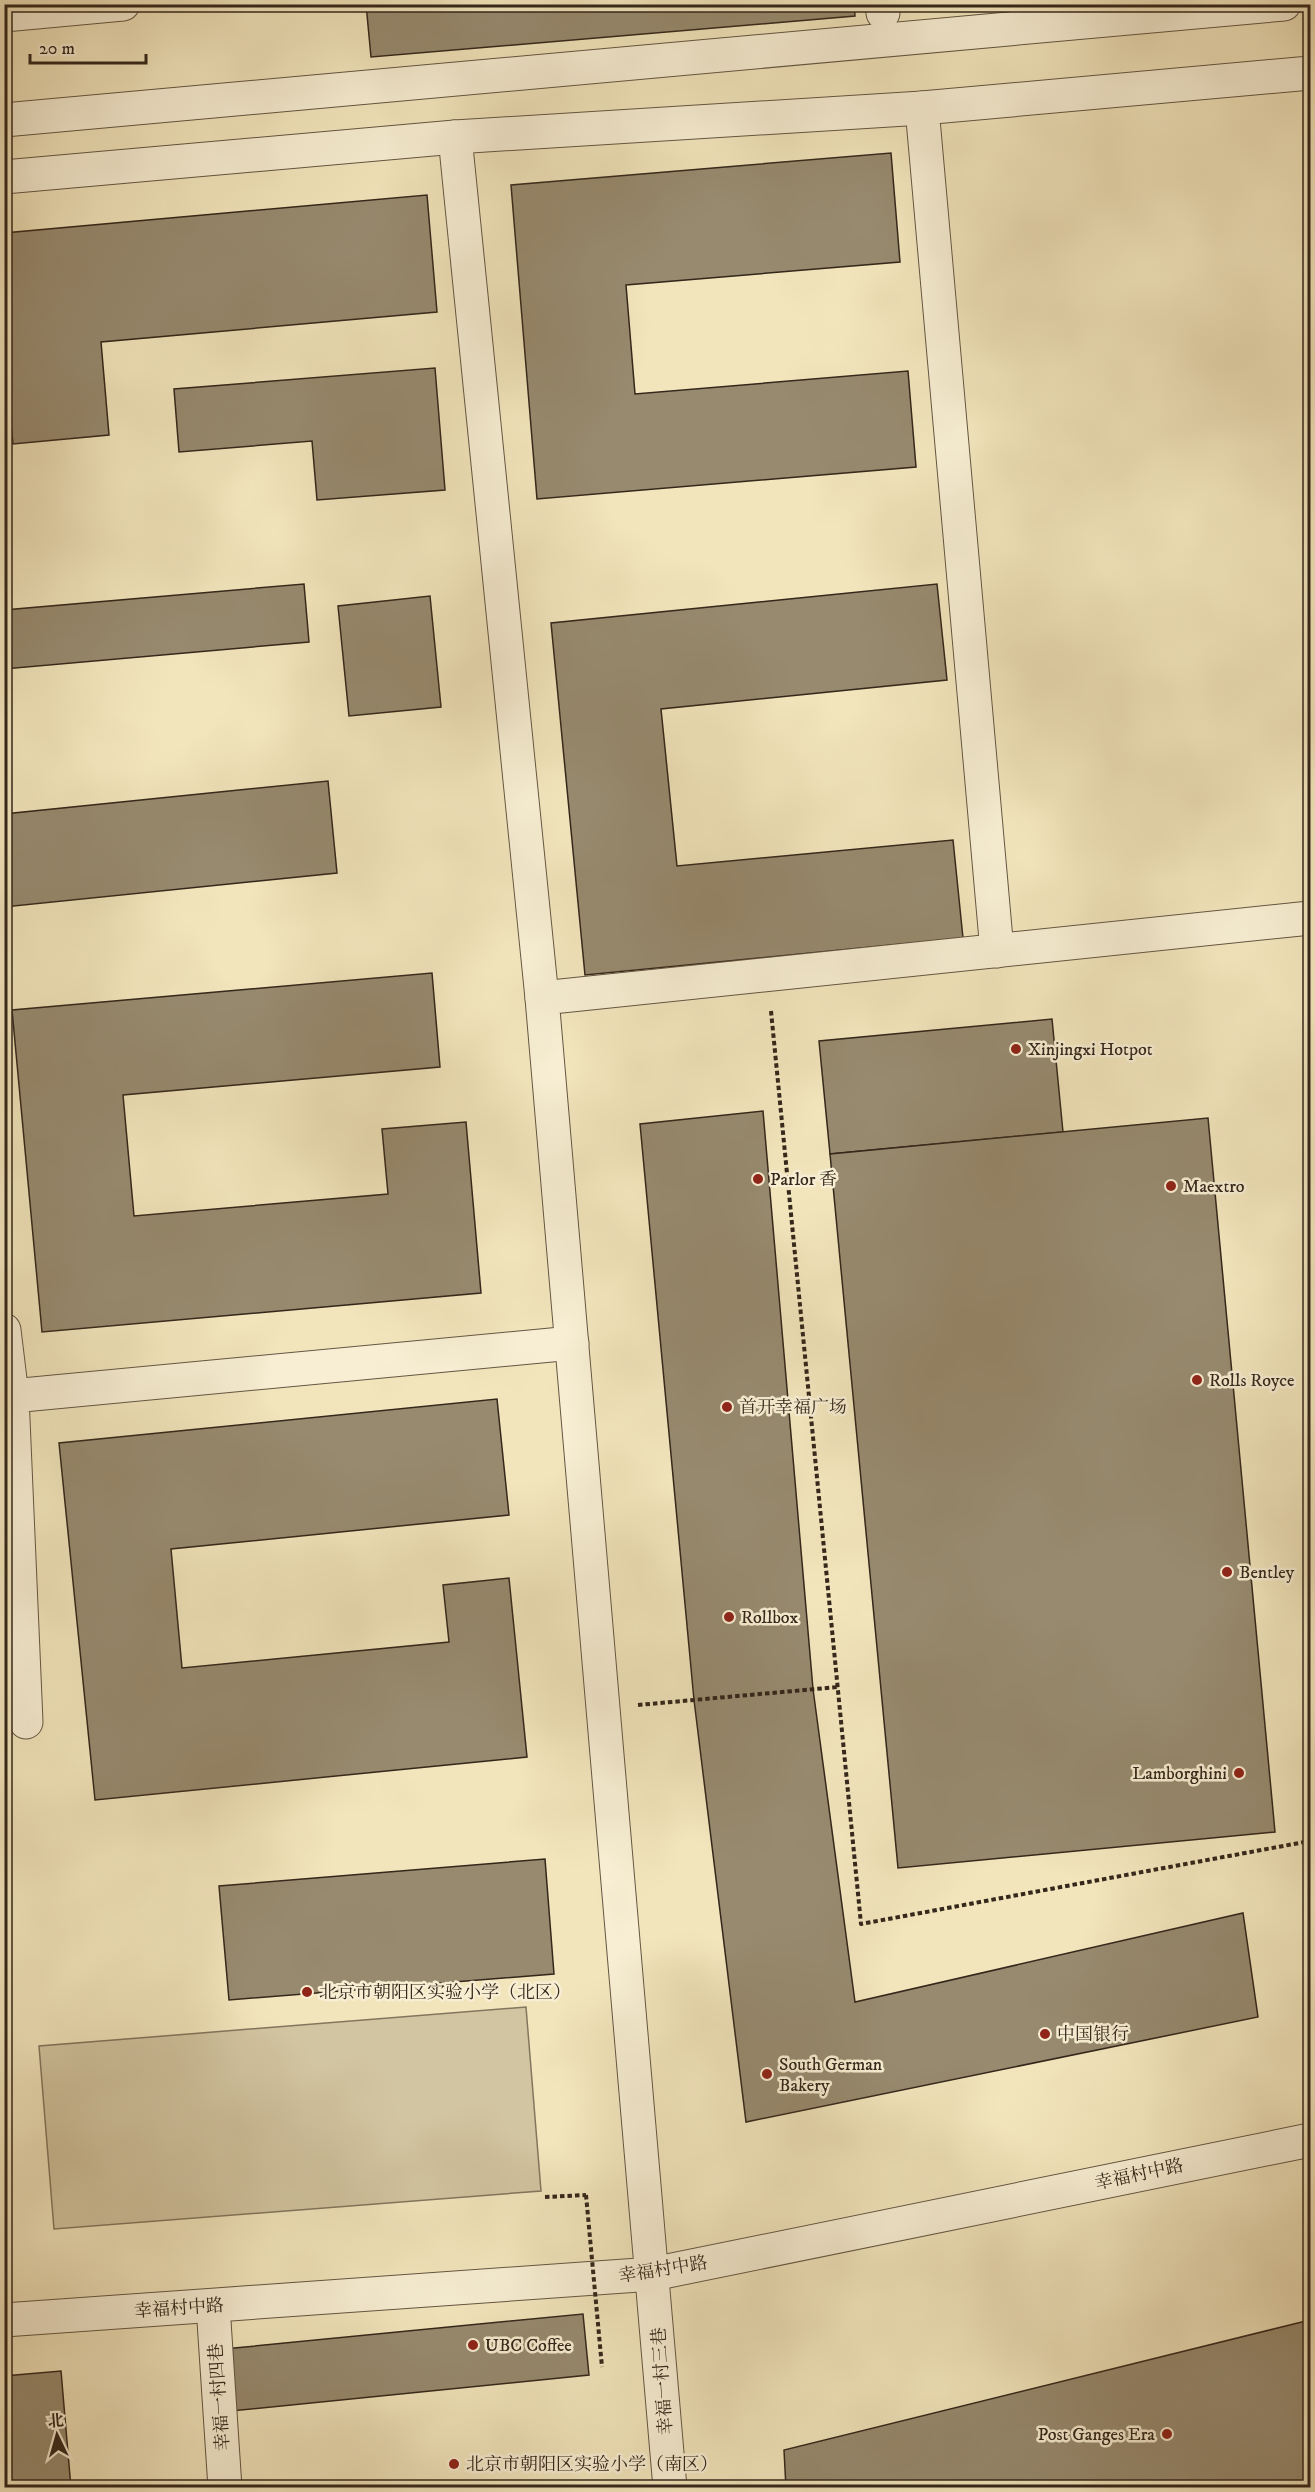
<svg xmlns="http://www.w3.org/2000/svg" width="1315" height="2492" font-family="'IM FELL DW Pica','Noto Serif SC',serif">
<rect width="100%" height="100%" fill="#f2e5bc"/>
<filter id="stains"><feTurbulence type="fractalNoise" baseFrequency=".00333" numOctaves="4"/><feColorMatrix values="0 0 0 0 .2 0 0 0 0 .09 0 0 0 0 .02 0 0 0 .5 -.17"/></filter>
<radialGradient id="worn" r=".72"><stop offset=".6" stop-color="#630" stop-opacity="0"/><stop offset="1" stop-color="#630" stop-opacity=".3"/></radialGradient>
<!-- green -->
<polygon fill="#d2c5a1" stroke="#83765e" stroke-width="1.5" points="526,2007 541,2191 54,2229 39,2046"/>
<!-- building -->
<g fill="#978a6f" stroke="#34271b" stroke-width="1.5">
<polygon points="366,4 854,4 855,16 371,57"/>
<polygon points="891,153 900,262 626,285 635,394 908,371 916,467 537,499 511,185"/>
<polygon points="427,195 437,312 101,342 109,435 13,444 4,353 4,233"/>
<polygon points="435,368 445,490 317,500 312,441 179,452 174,389"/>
<polygon points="304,584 309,642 4,669 4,610"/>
<polygon points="937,584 947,680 661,709 677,866 953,840 963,938 585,975 551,623"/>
<polygon points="430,596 441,707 349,716 338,606"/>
<polygon points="328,781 337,873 4,907 4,814"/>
<polygon points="432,973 440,1067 123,1095 134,1216 388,1194 382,1129 466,1122 481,1293 42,1332 12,1010"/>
<polygon points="1052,1019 1063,1132 830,1154 819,1041"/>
<polygon points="763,1111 813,1689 855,2002 1243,1913 1258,2017 746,2122 694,1700 640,1124"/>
<polygon points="1208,1118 1275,1832 898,1868 830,1154"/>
<polygon points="497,1399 509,1515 171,1549 182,1668 449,1642 443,1585 509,1578 527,1757 95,1800 59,1443"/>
<polygon points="545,1859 554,1974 229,2000 219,1886"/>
<polygon points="583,2314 589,2375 231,2411 224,2349"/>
<polygon points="1310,2320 1310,2488 786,2488 784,2450"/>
<polygon points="61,2371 71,2488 4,2488 4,2376"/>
</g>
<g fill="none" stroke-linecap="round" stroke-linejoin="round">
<!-- minor casing -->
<g stroke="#645643" stroke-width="35">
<g id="minor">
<polyline points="882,4 883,13"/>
<polyline points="4,15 123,4"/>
<polyline points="4,120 1284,4"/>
<polyline points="455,137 542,998"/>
<polyline points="4,177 455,137 922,108"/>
<polyline points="997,951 922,108 1310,73"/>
<polyline points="4,1330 12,1396"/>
<polyline points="26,1722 12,1396 572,1343"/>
<polyline points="213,2306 225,2488"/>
<polyline points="4,2320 653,2274 1310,2140"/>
<polyline points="670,2488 542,998 1310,918"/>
</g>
</g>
<!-- path -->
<g stroke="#34271b" stroke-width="4" stroke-dasharray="4.5 3" stroke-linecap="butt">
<polyline points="771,1011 861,1924 1310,1841"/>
<polyline points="638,1705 838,1687"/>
<polyline points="545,2197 586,2195"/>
</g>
<!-- minor -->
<use href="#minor" stroke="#f7eed3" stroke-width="33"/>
<!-- path-bridge -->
<polyline stroke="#34271b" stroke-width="4" stroke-dasharray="4.5 3" stroke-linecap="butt" points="586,2195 602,2367"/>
</g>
<!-- markers -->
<g fill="#8f2418" stroke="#f7eed3" stroke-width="2">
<circle cx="1016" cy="1049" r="6"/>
<circle cx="758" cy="1179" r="6"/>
<circle cx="1171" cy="1186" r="6"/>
<circle cx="1197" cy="1380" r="6"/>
<circle cx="727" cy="1407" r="6"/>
<circle cx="1227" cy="1572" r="6"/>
<circle cx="729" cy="1617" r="6"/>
<circle cx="1239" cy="1773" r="6"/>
<circle cx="307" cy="1992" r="6"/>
<circle cx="1045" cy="2034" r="6"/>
<circle cx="767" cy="2074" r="6"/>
<circle cx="473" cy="2345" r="6"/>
<circle cx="1167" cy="2434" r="6"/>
<circle cx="454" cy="2464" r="6"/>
</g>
<g text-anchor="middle" stroke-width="5" stroke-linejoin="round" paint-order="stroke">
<!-- poi labels -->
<g font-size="18" fill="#34271b" stroke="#f7eed3" text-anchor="start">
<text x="1028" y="1055">Xinjingxi Hotpot</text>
<text x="770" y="1185">Parlor 香</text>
<text x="1183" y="1192">Maextro</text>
<text x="1209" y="1386">Rolls Royce</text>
<text x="739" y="1413">首开幸福广场</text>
<text x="1239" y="1578">Bentley</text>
<text x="741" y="1623">Rollbox</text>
<text x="1227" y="1779" text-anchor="end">Lamborghini</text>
<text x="319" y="1998">北京市朝阳区实验小学（北区）</text>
<text x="1057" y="2040">中国银行</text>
<text x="779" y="2070">South German<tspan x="779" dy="21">Bakery</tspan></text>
<text x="485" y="2351">UBC Coffee</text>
<text x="1155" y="2440" text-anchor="end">Post Ganges Era</text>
<text x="466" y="2470">北京市朝阳区实验小学（南区）</text>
</g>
<!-- street labels -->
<g font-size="18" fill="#34271b" stroke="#f7eed3">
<text transform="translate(1139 2174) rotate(-12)" y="6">幸福村中路</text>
<text transform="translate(663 2269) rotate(-9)" y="6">幸福村中路</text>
<text transform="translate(179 2308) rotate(-4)" y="6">幸福村中路</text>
<text transform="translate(662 2381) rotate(-94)" y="6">幸福一村三巷</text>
<text transform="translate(219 2397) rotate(-94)" y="6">幸福一村四巷</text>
</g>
</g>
<!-- margin -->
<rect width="1315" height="2492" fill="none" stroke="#f2e5bc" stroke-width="24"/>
<rect x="6" y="6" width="1303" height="2480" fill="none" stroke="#34271b" stroke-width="3"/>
<rect x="12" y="12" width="1291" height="2468" fill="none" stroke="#34271b" stroke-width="1.5"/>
<!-- north arrow -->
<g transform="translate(57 2435) rotate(355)" stroke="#f7eed3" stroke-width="4.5" paint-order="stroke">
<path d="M0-4.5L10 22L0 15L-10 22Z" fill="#34271b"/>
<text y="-9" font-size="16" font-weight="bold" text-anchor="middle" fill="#34271b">北</text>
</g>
<!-- scale -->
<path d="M30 54v9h116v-9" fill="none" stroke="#34271b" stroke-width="3"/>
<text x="39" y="54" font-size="18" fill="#34271b" stroke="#f7eed3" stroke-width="4.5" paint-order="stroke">20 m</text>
<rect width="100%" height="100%" filter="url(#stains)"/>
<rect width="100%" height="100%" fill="url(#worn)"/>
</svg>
